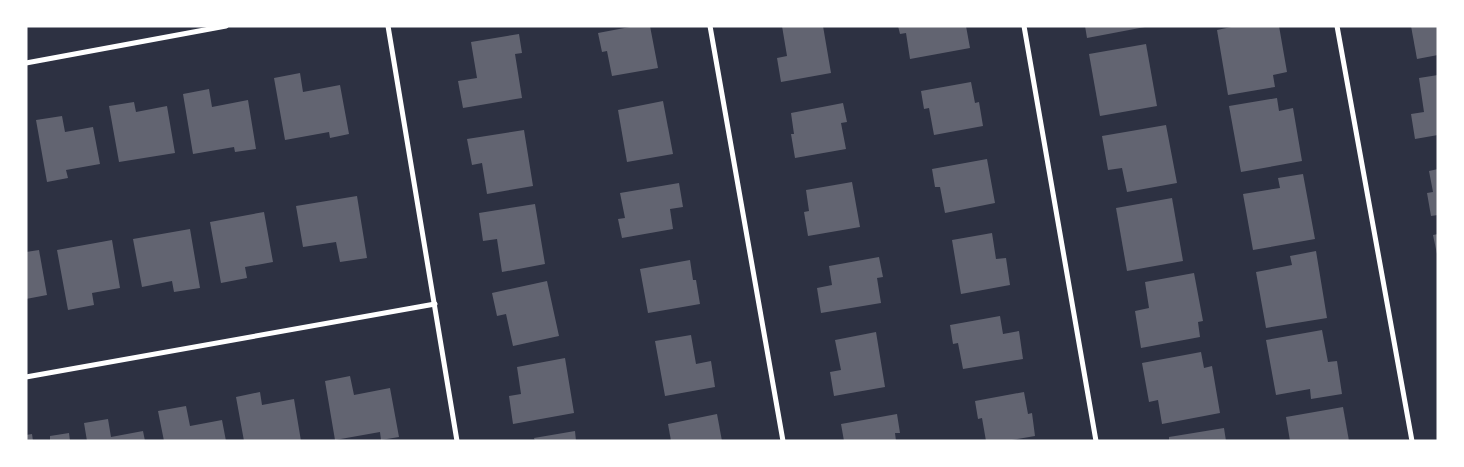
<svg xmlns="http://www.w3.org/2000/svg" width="1464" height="467" font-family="Signika,sans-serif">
<rect width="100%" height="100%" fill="#2d3142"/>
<!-- building -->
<g fill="#626471">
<polygon points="635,26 650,26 658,68 612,76 607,51 602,52 598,33"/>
<polygon points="782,26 823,26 831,73 781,82 777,58 787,56"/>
<polygon points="898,26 966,26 970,48 910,59 906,33 900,34"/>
<polygon points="1085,26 1145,26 1145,27 1087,38"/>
<polygon points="1236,26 1279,26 1287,72 1273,75 1275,87 1228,95 1217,30"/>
<polygon points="1411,26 1438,26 1438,55 1417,59"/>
<polygon points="519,34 522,53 515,54 522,98 463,108 458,81 477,78 471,42"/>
<polygon points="1146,44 1157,106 1100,116 1089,54"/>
<polygon points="300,73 303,92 340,85 349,134 330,138 329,132 285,140 274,78"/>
<polygon points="1438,75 1438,135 1415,139 1411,114 1424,112 1419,78"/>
<polygon points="971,82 975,103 979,102 983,126 934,135 929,108 924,109 921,91"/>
<polygon points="209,89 212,107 248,100 256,149 235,152 234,147 193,154 183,94"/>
<polygon points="1277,98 1279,111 1293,108 1302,161 1241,172 1229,106"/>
<polygon points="663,101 673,154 627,162 618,110"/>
<polygon points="134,102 136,112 167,106 175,153 119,162 109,106"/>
<polygon points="843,103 847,122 841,123 846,149 795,158 791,134 794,134 791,113"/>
<polygon points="62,116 65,132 93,127 100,164 66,170 68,178 47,182 36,120"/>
<polygon points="1166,125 1177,183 1127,192 1122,168 1108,170 1102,136"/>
<polygon points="524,130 533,186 487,194 482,163 472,165 467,139"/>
<polygon points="987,159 995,203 945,213 940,187 935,187 932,169"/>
<polygon points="1438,169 1438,215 1431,216 1427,193 1433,192 1429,171"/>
<polygon points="1303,174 1315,239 1253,250 1243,194 1280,188 1278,178"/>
<polygon points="852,182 860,227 808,236 804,212 809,211 806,190"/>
<polygon points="679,183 683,207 670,209 673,229 622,238 618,219 625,218 620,193"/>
<polygon points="357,196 367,258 340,262 336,242 303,247 296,206"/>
<polygon points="1172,198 1183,261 1127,271 1116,208"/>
<polygon points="535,204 545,264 502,272 497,239 483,241 479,213"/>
<polygon points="264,212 273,262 245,267 247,278 221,283 210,222"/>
<polygon points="190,229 200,288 174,292 172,281 142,287 133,239"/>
<polygon points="992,233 996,259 1006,258 1010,285 961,294 952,240"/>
<polygon points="1438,234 1438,254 1437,254 1433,235"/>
<polygon points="112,240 120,288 92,293 94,305 68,310 57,250"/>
<polygon points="39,250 47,295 26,299 26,252"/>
<polygon points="1316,251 1327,318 1266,328 1256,272 1292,265 1290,256"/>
<polygon points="879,257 883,277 877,278 881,303 821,313 817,288 832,285 829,266"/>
<polygon points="690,260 693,280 696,280 700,304 648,313 640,269"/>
<polygon points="1194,273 1203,321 1198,322 1200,337 1141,348 1135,311 1149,308 1145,282"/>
<polygon points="547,281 559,336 513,346 506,314 497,316 492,293"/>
<polygon points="1000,316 1003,334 1019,331 1023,359 963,369 958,343 953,344 950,325"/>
<polygon points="1322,330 1328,362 1337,361 1342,394 1311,399 1310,389 1276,395 1266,340"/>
<polygon points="876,332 885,387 834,396 830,372 841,370 835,340"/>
<polygon points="691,335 696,364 711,361 715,387 665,396 655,341"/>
<polygon points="1201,352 1204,368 1212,366 1220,413 1162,424 1158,400 1149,402 1142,363"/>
<polygon points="565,358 574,413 513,424 509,396 521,394 517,367"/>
<polygon points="350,376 354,395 390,388 399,437 381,440 380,432 335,440 325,381"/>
<polygon points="260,392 262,405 294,399 301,441 244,441 236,397"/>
<polygon points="1024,392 1028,414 1032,413 1035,436 1006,441 986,441 982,418 978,419 975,401"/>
<polygon points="186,406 190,426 222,420 226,441 164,441 158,411"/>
<polygon points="1343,407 1349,441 1290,441 1286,417"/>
<polygon points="717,414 722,441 671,441 668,424"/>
<polygon points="897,414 900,433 895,433 896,441 844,441 841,424"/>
<polygon points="108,419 111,437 143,431 145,441 87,441 84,423"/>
<polygon points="1224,428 1226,441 1169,441 1169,437"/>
<polygon points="575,431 576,441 535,441 534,438"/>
<polygon points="69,433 70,441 50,441 50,436"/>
<polygon points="32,434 33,441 26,441 26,435"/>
</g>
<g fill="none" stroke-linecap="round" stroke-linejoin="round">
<!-- minor -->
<g stroke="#fff" stroke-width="5">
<polyline points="388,26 457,441"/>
<polyline points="710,26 783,441"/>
<polyline points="1024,26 1096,441"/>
<polyline points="1337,26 1412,441"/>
<polyline points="26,63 226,26"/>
<polyline points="26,377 435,304"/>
</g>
</g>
<!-- border -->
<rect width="1464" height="467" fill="none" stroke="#ffffff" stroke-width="55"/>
</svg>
